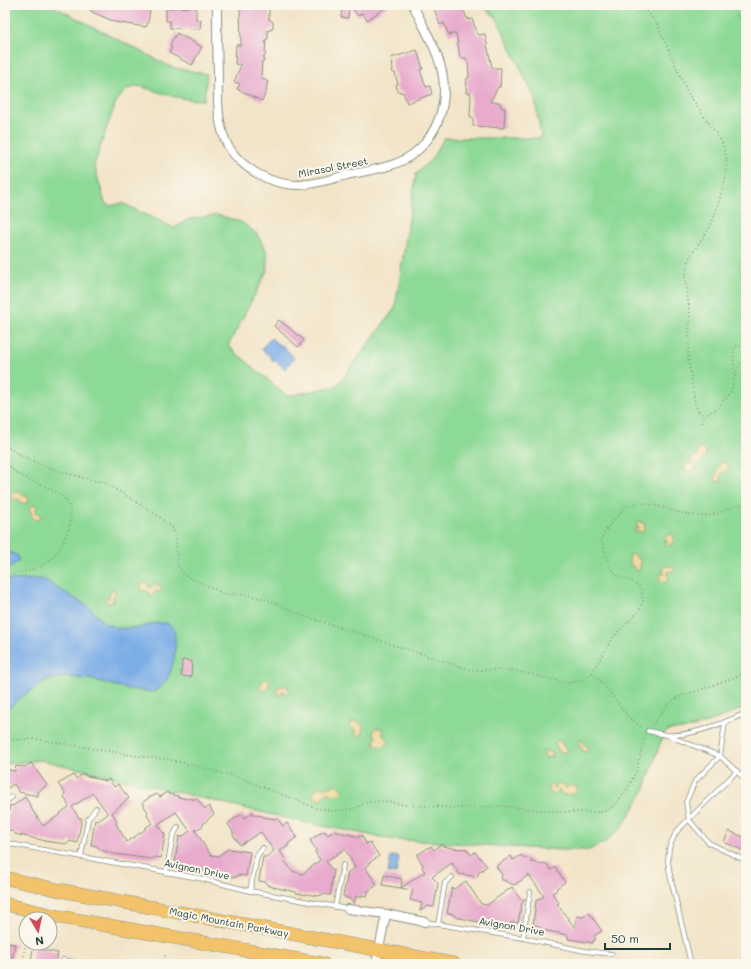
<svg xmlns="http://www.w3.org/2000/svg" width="751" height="969" font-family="Mali,sans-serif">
<rect width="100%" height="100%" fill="#fbf7ec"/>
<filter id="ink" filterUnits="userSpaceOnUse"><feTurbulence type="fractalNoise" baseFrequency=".025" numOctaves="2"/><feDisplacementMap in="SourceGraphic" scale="8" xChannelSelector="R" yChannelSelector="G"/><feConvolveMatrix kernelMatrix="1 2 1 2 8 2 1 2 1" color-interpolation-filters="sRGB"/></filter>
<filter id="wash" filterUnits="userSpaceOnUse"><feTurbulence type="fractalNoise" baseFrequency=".012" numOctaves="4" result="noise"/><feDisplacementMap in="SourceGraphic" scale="16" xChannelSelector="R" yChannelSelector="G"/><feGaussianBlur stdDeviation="0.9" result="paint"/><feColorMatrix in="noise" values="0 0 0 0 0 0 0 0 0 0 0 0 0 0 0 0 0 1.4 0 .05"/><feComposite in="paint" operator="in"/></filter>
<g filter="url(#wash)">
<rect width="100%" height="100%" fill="#f2e4c8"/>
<!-- green -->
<polygon fill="#8dd996" stroke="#568b65" points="5,5 51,5 171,67 207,74 204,100 192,100 171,96 140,86 127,89 116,102 94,165 105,203 110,206 122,203 174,228 189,219 218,215 241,222 257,234 267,252 267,271 228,346 287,396 337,386 395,308 416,174 432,158 444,138 541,138 535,99 496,17 480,5 746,5 746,244 740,267 746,281 746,707 707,723 686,729 669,730 663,735 644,791 622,827 605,842 589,850 559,850 390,839 307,823 41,760 5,764"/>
<!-- sand -->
<g fill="#eeda9e" stroke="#868c69">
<polygon points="702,448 705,450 706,455 700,463 697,464 695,470 689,471 684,470 685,464 692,464 692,457 697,456 697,452"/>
<polygon points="721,462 726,463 729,468 726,472 721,473 721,481 716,482 715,479 719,464"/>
<polygon points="20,492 23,495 28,497 29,501 24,504 21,502 19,499 15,500 13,499 11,495 13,493"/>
<polygon points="35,504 37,507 36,512 40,514 41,516 37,521 33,519 30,510 30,507"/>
<polygon points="638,521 643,523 645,525 644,532 635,531 634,529 639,528 636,524"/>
<polygon points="671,534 674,536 673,542 670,545 666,546 666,542 668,541 664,540 663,538"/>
<polygon points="631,554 635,555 641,562 639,571 636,571 633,566 630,565 629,558"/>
<polygon points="666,566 674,567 675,569 673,571 667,572 669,580 665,582 661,581 659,577 661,574 664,575 663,569"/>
<polygon points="144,583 147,583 149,587 151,587 156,584 163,588 159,592 156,591 151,595 146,590 141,591 140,590 142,584"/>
<polygon points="111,589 116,590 113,597 113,601 110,603 105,602 105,599 109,597"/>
<polygon points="265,679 268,679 270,682 268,688 263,691 261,690 259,685 262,683 262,681"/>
<polygon points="281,686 287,686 289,692 285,694 283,690 281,695 277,695 277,688"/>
<polygon points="357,721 364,727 362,729 363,734 361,736 356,735 356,730 353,729 350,726 352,722"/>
<path d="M376 728H382L383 736 388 738 389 742C385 747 380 748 375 744L374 743 376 737 373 733Z"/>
<polygon points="581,740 589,749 587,752 583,751 578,743"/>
<polygon points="556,741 561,741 563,746 567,749 567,752 563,753 558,750 555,743"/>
<polygon points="543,751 552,752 553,757 545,758"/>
<polygon points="551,783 553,785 554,789 555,789 557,785 562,784 565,785 566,789 570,785 577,787 577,791 574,794 563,795 559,790 555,794 551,794 548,787"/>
<path d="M336 784 343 791 341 794 332 795 327 792C324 797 321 802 314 798L313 795 315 789C323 786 329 789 336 784Z"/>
</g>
<!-- water -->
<g fill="#7bade7" stroke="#4d758e">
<polygon points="271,338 279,345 282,345 294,358 285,369 277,362 272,360 270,356 261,349"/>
<polygon points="5,551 17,555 19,561 5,570"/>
<path d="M43 579 89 607 104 623 118 628H137L155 623H167L174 628C177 646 175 671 163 685 160 688 156 690 153 692L128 689 90 679 66 677 46 680 36 688 17 700 5 713V580Z"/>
<polygon points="391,856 399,857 396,874 388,873"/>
</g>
<g id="blocks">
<!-- building -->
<g fill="#e8abcd">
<polygon points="83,5 151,5 148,22 146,27 115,22 92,12 92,11"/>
<polygon points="240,5 269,5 269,19 273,22 273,27 271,30 268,30 268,39 266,39 265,53 266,55 264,57 264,61 262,61 261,77 268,82 266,88 267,90 262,101 237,89 240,84 234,82 241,65 235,64 236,45 241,45"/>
<polygon points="350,5 390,5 367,20 362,13 358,16"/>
<polygon points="433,5 462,5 467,19 469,18 469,20 472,19 478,35 485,34 492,68 501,68 500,87 498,87 490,102 499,102 502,108 505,108 504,128 473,126 473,117 470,117 471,93 466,93 467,78 469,78 468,62 467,62 466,58 461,58 460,57 456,33 449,35 444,23 440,25"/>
<polygon points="196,7 196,20 201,20 200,29 170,28 170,21 166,21 166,8"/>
<polygon points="343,7 349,9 348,18 341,17"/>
<polygon points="177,33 202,47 192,65 169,53 172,47 170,46 172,41"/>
<polygon points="417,50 423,69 420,70 426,87 430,86 432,94 407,103 403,92 401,93 400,91 398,92 396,85 398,84 396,77 395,73 392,72 393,69 392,65 393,65 391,58"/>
<polygon points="279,320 304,340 298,347 274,326"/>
<polygon points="182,660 192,661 191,677 181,676"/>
<polygon points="31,763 47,785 38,792 38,796 19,792 14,784 5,790 5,769 15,771 16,766 25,767"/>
<polygon points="84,773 86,776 94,777 94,778 106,781 109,779 114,787 118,784 129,798 112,813 116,819 116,824 127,842 146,829 145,828 152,823 147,815 148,812 142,803 151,796 151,797 157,794 160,797 167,792 169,794 178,796 177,797 189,799 192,798 193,800 196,798 205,809 209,806 214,814 203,824 203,826 195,830 204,845 211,855 218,856 228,849 250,852 246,876 238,875 236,877 230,877 212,874 211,872 189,867 184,865 181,862 175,861 179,836 182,837 190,831 176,812 158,824 165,835 161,858 155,857 152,859 114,854 99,849 97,846 91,845 95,820 98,821 108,814 93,793 72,807 79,818 82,818 77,843 70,841 67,844 51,842 15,834 12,831 6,830 10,805 13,806 25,797 32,808 31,808 43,826 61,814 60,813 69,807 64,796 65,793 58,784 74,775 76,779"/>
<polygon points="253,812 254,815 263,816 263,817 275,819 277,818 283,826 287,823 297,837 288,844 288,846 280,851 285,859 284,860 292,871 303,874 320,860 315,852 316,850 310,840 319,834 325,831 328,835 336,830 337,832 359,837 362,835 366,844 370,842 379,856 370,862 369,865 365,867 377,885 368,891 367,896 361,895 361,898 356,896 354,904 350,899 343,896 348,872 355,868 345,849 326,861 332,870 334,870 330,895 323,894 319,896 306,894 306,895 296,893 296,892 273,887 267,885 266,882 259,881 263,857 266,857 274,851 261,832 240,845 233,835 233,832 228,824 236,817 236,818 242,814 245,818"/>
<polygon points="729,831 746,838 746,852 724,842"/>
<polygon points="441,844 443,846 452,848 464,849 466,848 471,855 475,852 487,866 478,873 478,877 459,874 452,863 432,877 438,883 434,907 428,906 420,911 422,903 410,900 413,890 382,885 384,875 402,879 401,888 425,872 422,867 423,865 417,856 417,855 431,846 434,850"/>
<polygon points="521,855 523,857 531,859 531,862 543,864 546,863 551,870 555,867 565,882 557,888 556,891 552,893 559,903 557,904 575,928 577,916 583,917 588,913 590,914 602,931 594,936 596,939 593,941 593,943 568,939 568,935 547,931 541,929 539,926 533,925 536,901 544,896 529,875 514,885 501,879 502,875 496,866 511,856 513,860"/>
<polygon points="466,881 481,904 487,905 512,887 520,899 525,899 522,903 518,923 513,922 509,924 502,924 481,921 479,922 455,917 453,914 447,913 452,888 454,889"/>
<polygon points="5,943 15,944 11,964 5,964"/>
<polygon points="33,948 58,953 56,964 31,964"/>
</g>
</g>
</g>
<g filter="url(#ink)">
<use href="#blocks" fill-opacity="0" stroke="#88907e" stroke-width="1"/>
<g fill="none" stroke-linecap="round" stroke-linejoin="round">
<!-- lane casing -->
<g stroke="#88907e" stroke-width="5.5">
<g id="lane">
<polyline points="725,723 720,756 695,781 686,802 689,820 709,843 740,858"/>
<path d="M648 731C654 732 660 734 666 735 691 737 724 723 746 713"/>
<polyline points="669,736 720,756 746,780"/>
<polyline points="5,802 12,797"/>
<polyline points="5,843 199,878 250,891 348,909"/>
<polyline points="81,857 88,819 96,808"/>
<polyline points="166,873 173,836 178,827"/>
<polyline points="250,891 257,856 263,848"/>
<polyline points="335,907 343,865"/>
<polyline points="425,922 523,938 585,951 612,954"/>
<polyline points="438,924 445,883 452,877"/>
<polyline points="523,938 530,892"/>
<polyline points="62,964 63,960 84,964"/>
<polyline points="691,964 670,875 668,861 669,848 676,832 737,771"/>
</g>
</g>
<!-- street casing -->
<g stroke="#88907e" stroke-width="10">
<g id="street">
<path d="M217 5C217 27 217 49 218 72 218 96 216 123 228 146 242 169 270 184 296 185 313 185 331 179 347 175 361 172 375 170 388 166 422 157 443 126 444 92 445 60 426 33 413 5"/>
<polyline points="348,909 386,914 425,922"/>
<polyline points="376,964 386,914"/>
</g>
</g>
<!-- primary casing -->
<g stroke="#88907e" stroke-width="14">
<g id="primary">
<polyline points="5,878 59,890 454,964"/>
<polyline points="5,904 60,917 323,964"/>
</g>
</g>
<!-- path -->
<g stroke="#88907e" stroke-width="1.5" stroke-dasharray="1 3" stroke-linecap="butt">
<polyline points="642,5 657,24 688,93 722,142 727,159 725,180 715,215 710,227 693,252 688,261 685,279 690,314 688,358 695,404 698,411 704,416 718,408 731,391 735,376 733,351 737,345 746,348"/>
<polyline points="729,5 740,19 746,23"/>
<polyline points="735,375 739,366 746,356"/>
<polyline points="702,423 704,416"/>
<path d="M5 446C26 459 47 468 70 474 82 477 92 481 104 482L154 513 173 528 176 538 177 564 184 575 225 594 250 595 271 601 301 615 471 670H512L567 683 581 681 592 673 613 637 639 611 643 601 641 588 632 582 618 576 611 570 601 539C605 530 610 524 617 517 620 513 625 507 631 505 648 498 682 517 702 516 718 516 731 506 746 504"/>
<path d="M5 460C8 464 12 469 15 472 29 482 59 488 68 503 77 521 61 553 46 563 35 571 18 572 5 575"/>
<polyline points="592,673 605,686 629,718 643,728"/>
<polyline points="652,725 669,703 681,696 697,691 746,673"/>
<polyline points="5,740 36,739 137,756 166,759 200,767 240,778 316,808 334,811 353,809 368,802 384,801 406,805 457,808 504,806 557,812 603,812 610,809 615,805 628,788 636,772 645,737"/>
<polyline points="22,964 26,942"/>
<polyline points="163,964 165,954"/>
</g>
<!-- lane -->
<use href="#lane" stroke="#fff" stroke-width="4"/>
<!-- street -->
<use href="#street" stroke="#fff" stroke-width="8"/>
<!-- primary -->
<use href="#primary" stroke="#f2c36a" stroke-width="13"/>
</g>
</g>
<g text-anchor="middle" stroke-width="4" stroke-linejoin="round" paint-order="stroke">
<!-- street labels -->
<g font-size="10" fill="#1f3d34" stroke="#fbf7ec">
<text transform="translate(333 167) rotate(-11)" y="4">Mirasol Street</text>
<text transform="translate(197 869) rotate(12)" y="4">Avignon Drive</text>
<text transform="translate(229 922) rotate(11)" y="4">Magic Mountain Parkway</text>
<text transform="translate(512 926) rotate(10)" y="4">Avignon Drive</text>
</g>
</g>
<!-- margin -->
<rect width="751" height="969" fill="none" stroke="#fbf7ec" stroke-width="20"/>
<!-- north arrow -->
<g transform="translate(38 931) rotate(171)"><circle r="19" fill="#fbf7ec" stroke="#a3ada2"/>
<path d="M0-3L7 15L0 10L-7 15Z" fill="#d1495b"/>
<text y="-6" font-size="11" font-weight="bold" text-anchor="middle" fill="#1f3d34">N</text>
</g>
<!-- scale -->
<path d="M605 943v6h65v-6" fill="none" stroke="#1f3d34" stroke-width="2"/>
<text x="611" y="943" font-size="12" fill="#1f3d34" stroke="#fbf7ec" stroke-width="3" paint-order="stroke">50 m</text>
</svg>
